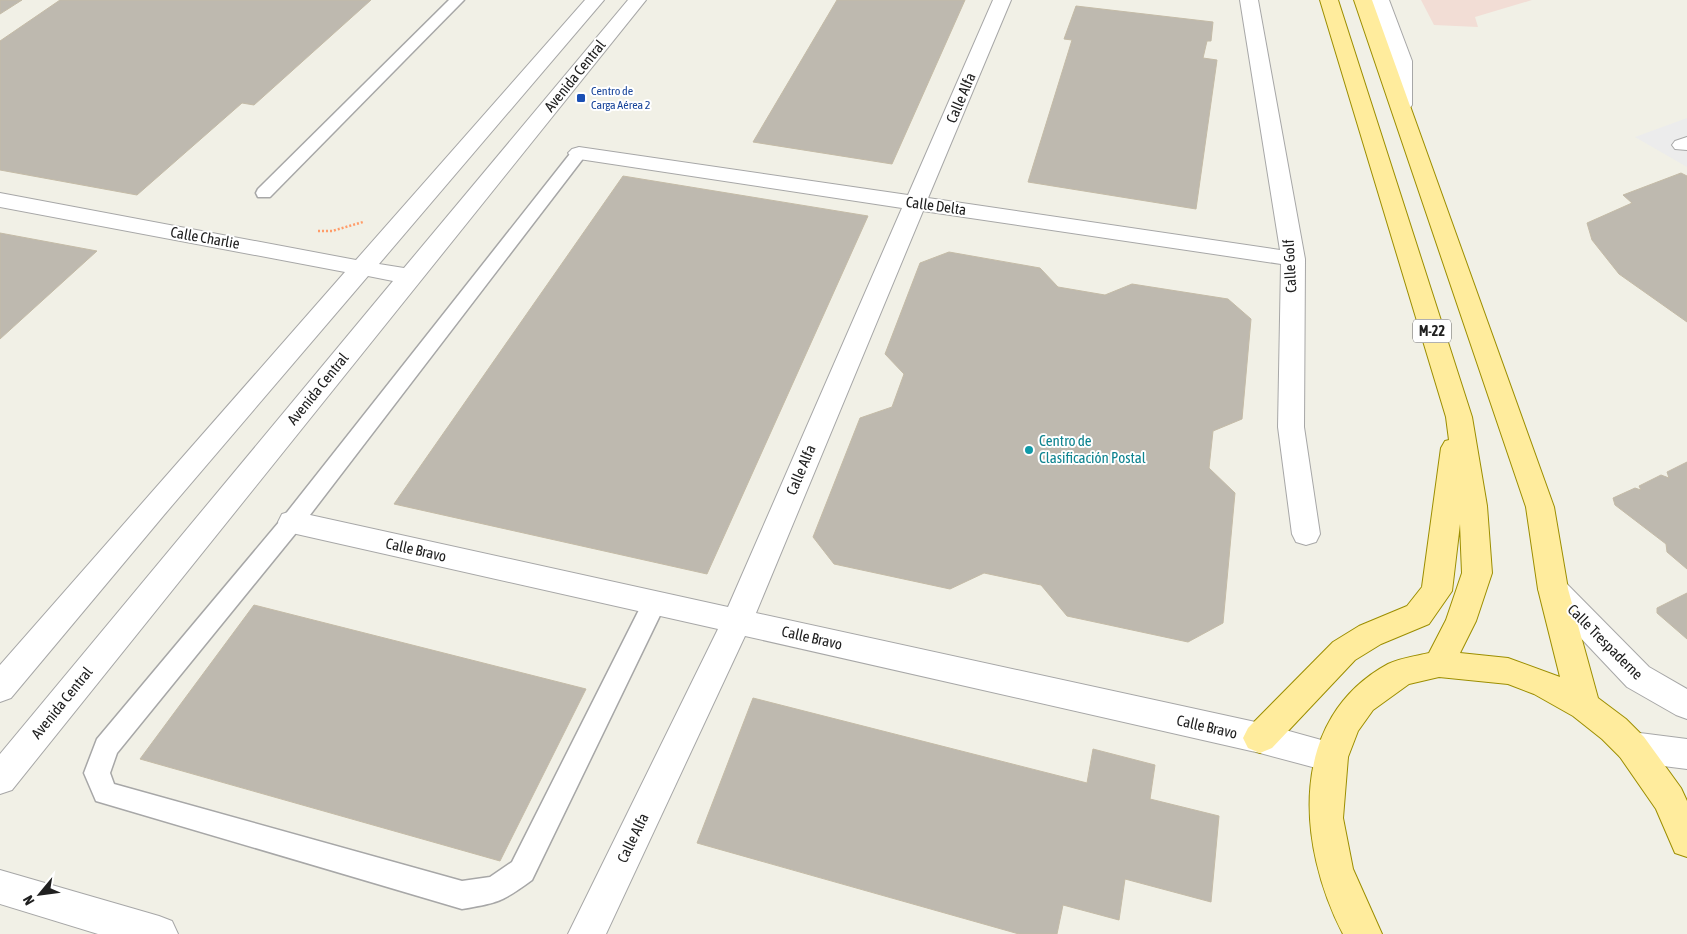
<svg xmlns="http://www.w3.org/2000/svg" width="1687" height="934" font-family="'Asap Condensed',sans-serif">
<rect width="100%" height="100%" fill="#f1f0e6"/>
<!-- commercial -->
<polygon fill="#f2ddd5" points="1421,0 1532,0 1475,17 1478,27 1434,25"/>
<!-- parking -->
<polygon fill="#ececec" points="1687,118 1687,167 1635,137"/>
<!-- building -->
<g fill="#beb9af" stroke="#c4bba7">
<polygon points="0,0 22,0 0,14"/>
<polygon points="60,0 371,0 254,105 242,103 137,195 0,170 0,41"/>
<polygon points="837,0 965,0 892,164 753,142"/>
<polygon points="1076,6 1213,22 1211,41 1207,41 1203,58 1217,60 1196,209 1028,182 1072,40 1064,39"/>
<polygon points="1681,173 1687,176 1687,322 1619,274 1592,240 1587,223 1632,203 1623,195"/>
<polygon points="623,176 868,216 707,574 394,504"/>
<polygon points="0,233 97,251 0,339"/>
<polygon points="949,252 1040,268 1058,287 1105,295 1132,284 1228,299 1251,319 1242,419 1213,431 1209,468 1235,493 1223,623 1188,642 1067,616 1041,585 984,573 950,589 834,564 813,537 860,418 892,407 904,374 885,354 920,263"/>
<polygon points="1687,462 1687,569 1667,552 1666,544 1615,505 1613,498 1635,488 1641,490 1639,486 1661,475 1669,478 1667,472"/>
<polygon points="1687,593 1687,639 1657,613 1657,608"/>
<polygon points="254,605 586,689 500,861 140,759"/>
<polygon points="753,698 1087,783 1093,749 1155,765 1150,799 1219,816 1211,902 1125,879 1119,920 1063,905 1057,934 1019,934 697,843"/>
</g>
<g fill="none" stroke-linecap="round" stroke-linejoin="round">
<!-- service casing -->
<g stroke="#a7a7a7" stroke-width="3">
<g id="service">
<polygon points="449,0 464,0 270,197 258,197 256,193 258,189"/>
<path d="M579 148 585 150 587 153 585 156 300 528 117 753 110 773 114 784 462 881 490 877 512 862 646 596 654 594 662 596 666 603 532 880C502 902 498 903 462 909L96 801 84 773 97 739 284 516 573 150Z"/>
</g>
</g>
<!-- minor casing -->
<g stroke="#a7a7a7" stroke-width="2">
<g id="minor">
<polygon points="585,0 604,0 379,264 404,268 628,0 646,0 12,790 0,794 0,754 393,281 368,276 164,515 11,698 0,702 0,665 345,272 0,207 0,193 356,260"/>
<polygon points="993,0 1011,0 928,198 1280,250 1240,0 1258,0 1305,259 1304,427 1320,534 1316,542 1306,545 1296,542 1292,534 1278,427 1281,264 923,211 756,613 1260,723 1343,746 1348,757 1343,768 1331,772 1260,753 745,636 606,934 568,934 718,629 292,533 282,530 278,522 282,514 292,511 728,607 902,208 579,159 572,157 568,153 572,149 579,147 908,195"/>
<polygon points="1371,0 1389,0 1412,61 1412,105 1409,109 1402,111 1395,109 1392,105 1392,61"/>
<polygon points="1687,137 1687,150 1675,149 1672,145 1675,141"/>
<polygon points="0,870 159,916 172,921 178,934 98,934 0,904"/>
</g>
</g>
<!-- tertiary casing -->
<g stroke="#a7a7a7" stroke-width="2">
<g id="tertiary">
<polygon points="1553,577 1564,581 1649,667 1687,689 1687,719 1676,715 1627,687 1542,597 1538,589 1542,581"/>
<polygon points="1632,732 1687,739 1687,769 1632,762 1620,757 1615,747 1620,737"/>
</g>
</g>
<!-- primary casing -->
<g stroke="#9c8e00" stroke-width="2">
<path id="primary" d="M1320 0H1338L1472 417 1487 506 1492 573 1476 621 1460 653 1508 658 1560 677 1538 589 1526 507 1354 0H1372L1554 507 1568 589 1598 698 1626 719 1644 737 1681 788 1687 801V857L1675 853 1656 809 1620 757 1602 739 1573 716 1534 694 1508 684 1439 677 1409 684 1373 710 1358 731 1348 757 1343 818 1353 869 1382 934H1343C1297 845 1287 719 1388 664 1400 658 1416 656 1429 653L1446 620 1462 573 1460 524 1452 591 1429 624 1381 644 1355 660 1272 748 1260 753 1248 748 1243 738 1248 728 1333 642 1359 626 1407 606 1422 587 1441 448 1445 441 1449 440 1446 417Z"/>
</g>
<!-- path -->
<polyline stroke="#ff9c69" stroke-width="2.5" stroke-dasharray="2 2" stroke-linecap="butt" points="318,231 332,231 363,222"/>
<!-- service -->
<use href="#service" fill="#fff" fill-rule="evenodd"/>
<!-- minor -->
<use href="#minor" fill="#fff" fill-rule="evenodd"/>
<!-- tertiary -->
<use href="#tertiary" fill="#fff" fill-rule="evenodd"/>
<!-- primary -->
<use href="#primary" fill="#ffec9d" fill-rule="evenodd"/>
</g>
<!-- markers -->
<rect fill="#1a4fb4" stroke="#fff" stroke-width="2" x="576" y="93" width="10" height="10" rx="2.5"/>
<circle fill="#0f9aa8" stroke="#fff" stroke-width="2" cx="1029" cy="450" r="5"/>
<g text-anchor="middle" stroke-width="4" stroke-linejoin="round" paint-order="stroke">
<!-- far-transit labels -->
<g font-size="12" fill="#164399" stroke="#fff" text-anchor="start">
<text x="591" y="95">Centro de<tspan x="591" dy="14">Carga Aérea 2</tspan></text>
</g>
<!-- shield labels -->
<rect fill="#fff" stroke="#636363" stroke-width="1" x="1413" y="319.5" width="38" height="23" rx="4"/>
<g font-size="14" font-weight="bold" fill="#202020">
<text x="1432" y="336">M-22</text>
</g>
<!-- street labels -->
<g font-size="15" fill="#202020" stroke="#fff">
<text transform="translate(575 76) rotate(-51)" y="5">Avenida Central</text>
<text transform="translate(961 98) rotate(-67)" y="5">Calle Alfa</text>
<text transform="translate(936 206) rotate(8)" y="5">Calle Delta</text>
<text transform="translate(205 238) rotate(10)" y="5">Calle Charlie</text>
<text transform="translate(1290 266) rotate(-93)" y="5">Calle Golf</text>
<text transform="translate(318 389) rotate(-51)" y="5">Avenida Central</text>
<text transform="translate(801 470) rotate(-67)" y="5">Calle Alfa</text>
<text transform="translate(416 550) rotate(13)" y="5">Calle Bravo</text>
<text transform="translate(812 638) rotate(13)" y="5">Calle Bravo</text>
<text transform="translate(1605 642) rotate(45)" y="5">Calle Trespaderne</text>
<text transform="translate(62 703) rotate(-51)" y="5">Avenida Central</text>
<text transform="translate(1207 727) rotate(13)" y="5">Calle Bravo</text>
<text transform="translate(633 838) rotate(-64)" y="5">Calle Alfa</text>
</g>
<!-- culture labels -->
<g font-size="15" fill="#0d838f" stroke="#fff" text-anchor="start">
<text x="1039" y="446">Centro de<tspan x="1039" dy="17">Clasificación Postal</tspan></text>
</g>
</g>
<!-- north arrow -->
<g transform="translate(40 894) rotate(241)" stroke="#ffffff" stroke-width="4" paint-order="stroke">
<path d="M0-4L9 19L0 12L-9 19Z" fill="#202020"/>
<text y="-8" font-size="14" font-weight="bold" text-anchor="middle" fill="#202020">N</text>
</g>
</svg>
